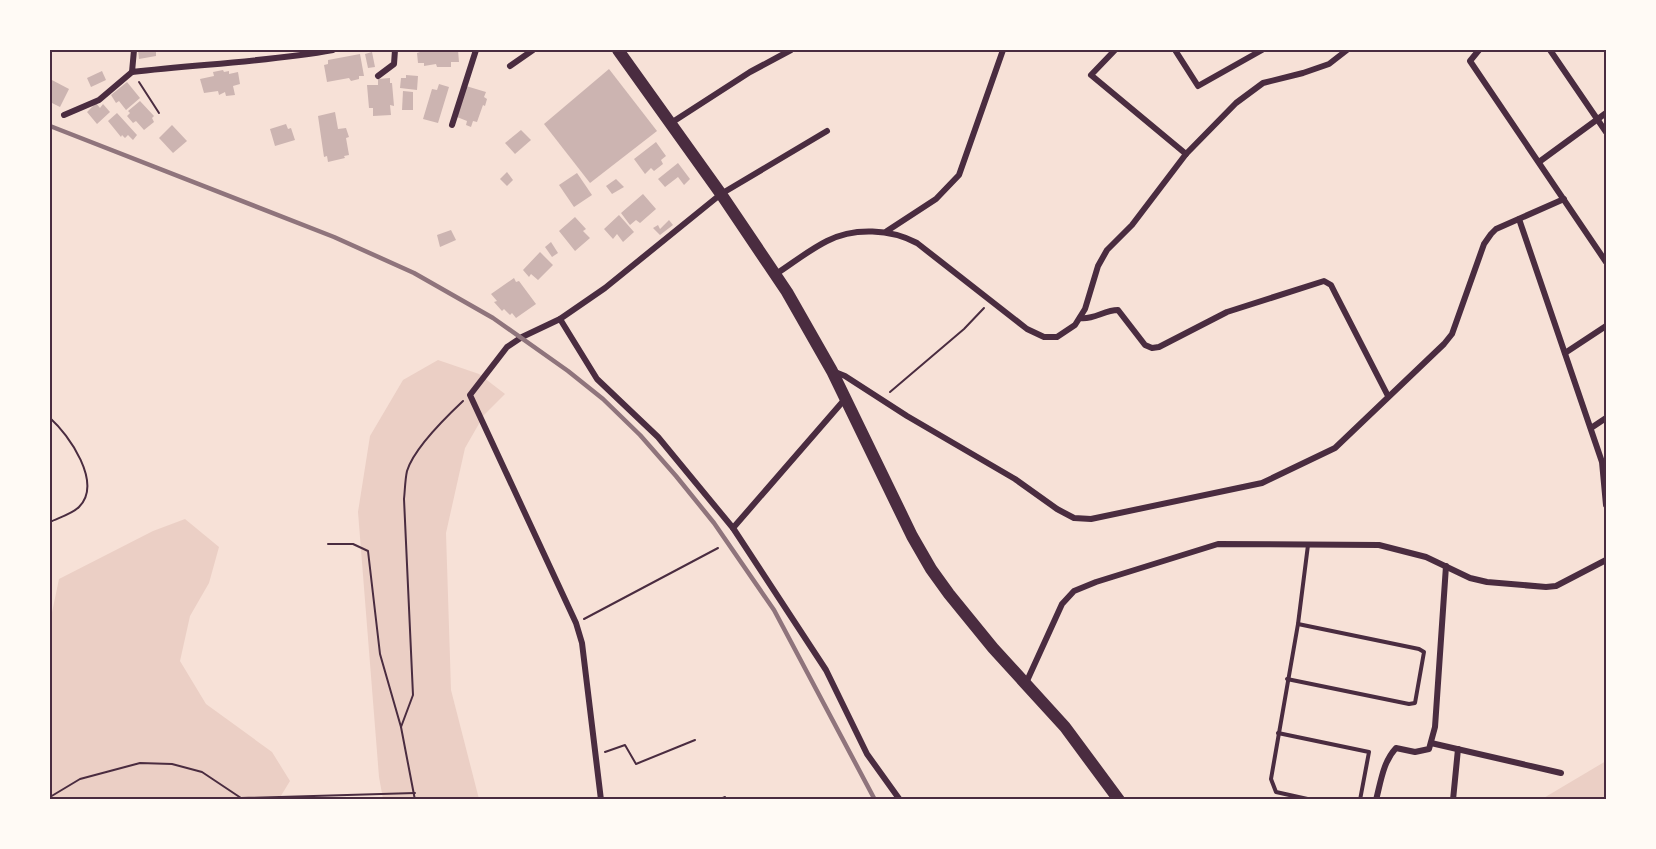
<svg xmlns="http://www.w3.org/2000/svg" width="1656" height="849" font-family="Roboto,sans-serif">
<rect width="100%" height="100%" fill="#f7e1d7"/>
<!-- green -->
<g fill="#ebcfc5">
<polygon points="438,360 479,374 505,394 484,415 465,448 446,533 451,690 479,799 383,799 379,777 358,512 370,436 403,380"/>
<polygon points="185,519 219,547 209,583 190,616 180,661 206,704 272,752 290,781 279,799 50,800 50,622 59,579 153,531"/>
<polygon points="1606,761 1606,799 1542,799"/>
</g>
<!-- building -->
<g fill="#ccb4b1">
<polygon points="138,50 156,50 156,56 139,59"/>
<polygon points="420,50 458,50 459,62 451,62 451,67 437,67 436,64 424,66 424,63 418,63 417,53 420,52"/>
<polygon points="372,52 375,67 368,68 365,54"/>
<polygon points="360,54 364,76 359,76 359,79 351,81 349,78 327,82 324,65 328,64 328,60"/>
<polygon points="609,69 657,131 590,183 544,124"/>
<polygon points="223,70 224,72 229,71 229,74 238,72 240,84 233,86 235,95 226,96 225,92 219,95 218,91 204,93 200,79 214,76 213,72"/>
<polygon points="102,71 106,80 91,87 87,78"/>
<polygon points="406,75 418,76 417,90 400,88 401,78 406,78"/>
<polygon points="390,78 390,83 392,83 394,106 390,105 391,115 373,116 373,108 369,108 367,85 378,85 378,79"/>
<polygon points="50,79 69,89 60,107 50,102"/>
<polygon points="127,82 140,98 126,110 119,101 116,103 111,95"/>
<polygon points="439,84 449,87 438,123 423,119 432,89 437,90"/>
<polygon points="466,86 486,92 484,97 487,99 485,106 483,105 477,122 473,121 471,127 466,125 467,121 457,117"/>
<polygon points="403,91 413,92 413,110 402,110"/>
<polygon points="140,101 154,116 152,118 154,122 144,130 136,121 133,123 127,116 130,113 128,111"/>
<polygon points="96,103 100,108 103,104 110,112 97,124 87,112"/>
<polygon points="335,112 338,129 346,128 349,137 346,138 349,155 344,156 345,158 328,162 327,156 324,157 318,116"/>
<polygon points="117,113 137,135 133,140 128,135 125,138 122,135 121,137 108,121"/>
<polygon points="286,124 288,129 291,128 295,140 275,146 270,129"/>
<polygon points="172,125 187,141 173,153 159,138"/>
<polygon points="521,130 531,140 515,154 505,143"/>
<polygon points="656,142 666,156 661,160 663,164 654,171 651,168 645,174 634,159"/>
<polygon points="678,163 690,179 684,185 678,177 665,187 658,179"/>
<polygon points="507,172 513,180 507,186 500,179"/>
<polygon points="577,173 592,195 574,207 559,185"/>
<polygon points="616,179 624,187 612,194 606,186"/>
<polygon points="643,194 656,209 640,223 636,220 630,225 621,213"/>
<polygon points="619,215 634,232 623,242 617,234 613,239 604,229"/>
<polygon points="575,217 586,229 583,231 590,238 575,251 559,231"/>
<polygon points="669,220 673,225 660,235 653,228 658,225 660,229"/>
<polygon points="451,230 456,240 440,247 437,235"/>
<polygon points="551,242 558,253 552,257 545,247"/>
<polygon points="540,252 553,265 538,280 531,274 529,277 523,270"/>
<polygon points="514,278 516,282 519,281 536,304 516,318 512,313 510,315 504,309 502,311 494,302 497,301 491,294"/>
</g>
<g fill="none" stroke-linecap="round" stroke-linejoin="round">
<!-- path -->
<g stroke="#4a2c40" stroke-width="2">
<polyline points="139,82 159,113"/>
<polyline points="890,392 964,329 984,308"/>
<path d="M50 418C69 435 103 483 79 507 72 514 58 518 50 522"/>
<polyline points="328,544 353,544 368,551 380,654 401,727"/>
<polyline points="584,619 718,548"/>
<polyline points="605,752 625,745 636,764 695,740"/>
<polyline points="50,797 80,779 140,763 172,764 202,772 241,798 415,793"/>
<path d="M415 800 401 727 413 695 404 499C405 490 405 480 407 471 414 448 446 417 463 401"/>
<polyline points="718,800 725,797"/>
</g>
<!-- service -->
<g stroke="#4a2c40" stroke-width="4">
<polyline points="1308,545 1298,624 1271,779 1276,792 1312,800"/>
<polyline points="1287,679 1409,704 1415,703 1424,652 1419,649 1298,624"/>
<polyline points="1278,733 1369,752 1360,800"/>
</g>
<!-- minor -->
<g stroke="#4a2c40" stroke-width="6">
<path d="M134 50 132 72C199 64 267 62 333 50"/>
<polyline points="1115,50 1091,75 1186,154"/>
<polyline points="1175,50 1198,86 1262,50"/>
<polyline points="1479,50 1470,61 1606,262"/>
<polyline points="1550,50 1606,132"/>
<polyline points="510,66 533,50"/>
<polyline points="378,76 394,64 395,50"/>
<polyline points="64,115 99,100 132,72"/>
<polyline points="671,123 750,72 791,50"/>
<polyline points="452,125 476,50"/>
<polyline points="1539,162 1606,113"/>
<polyline points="1519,219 1602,462 1606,505"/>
<polyline points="887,231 936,199 959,175 1003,50"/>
<path d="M776 274C793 263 809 250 827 241 854 227 891 229 917 243L1027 329 1044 337H1057L1075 325 1085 309 1098 266 1107 250 1132 225 1186 154 1236 103 1263 83 1303 73 1329 64 1347 50"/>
<path d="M1080 318C1094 320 1104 310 1118 310L1145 345 1152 348 1159 347 1227 312 1324 281 1331 285 1335 293 1388 396"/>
<polyline points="560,319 597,379 658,437 733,528"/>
<polyline points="1565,353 1606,326"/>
<polyline points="835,372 845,376 907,416 1015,479 1057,509 1074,518 1091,519 1262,483 1335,448 1444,344 1452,334 1484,244 1491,234 1496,229 1564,199"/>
<polyline points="845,399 733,528 826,670 867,754 900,800"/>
<polyline points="1591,428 1606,418"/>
<polyline points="1026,683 1062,604 1074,591 1096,582 1218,544 1379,545 1426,557 1470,578 1487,582 1546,587 1556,586 1606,560"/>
<polyline points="1431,743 1561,773"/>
<polyline points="601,800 582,643 576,623 470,395 507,347 522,337 560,319 605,288 721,194 827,131"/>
<path d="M1376 800C1381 781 1383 762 1396 748L1415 752 1429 749 1435 727 1446 566"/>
<polyline points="1453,800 1458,749"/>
</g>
<!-- trunk -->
<polyline stroke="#4a2c40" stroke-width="12" points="618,50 721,194 787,292 832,371 912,536 931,569 949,594 993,648 1065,727 1119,800"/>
<!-- rail -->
<polyline stroke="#8f747c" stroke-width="4.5" points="50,126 334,237 414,273 493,318 568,371 603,399 640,435 676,476 714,523 774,610 875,800"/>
</g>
<!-- border -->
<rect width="1656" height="849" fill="none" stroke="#fffaf5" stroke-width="102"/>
<rect x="51" y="51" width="1554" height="747" fill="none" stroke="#4a2c40" stroke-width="2"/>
</svg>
